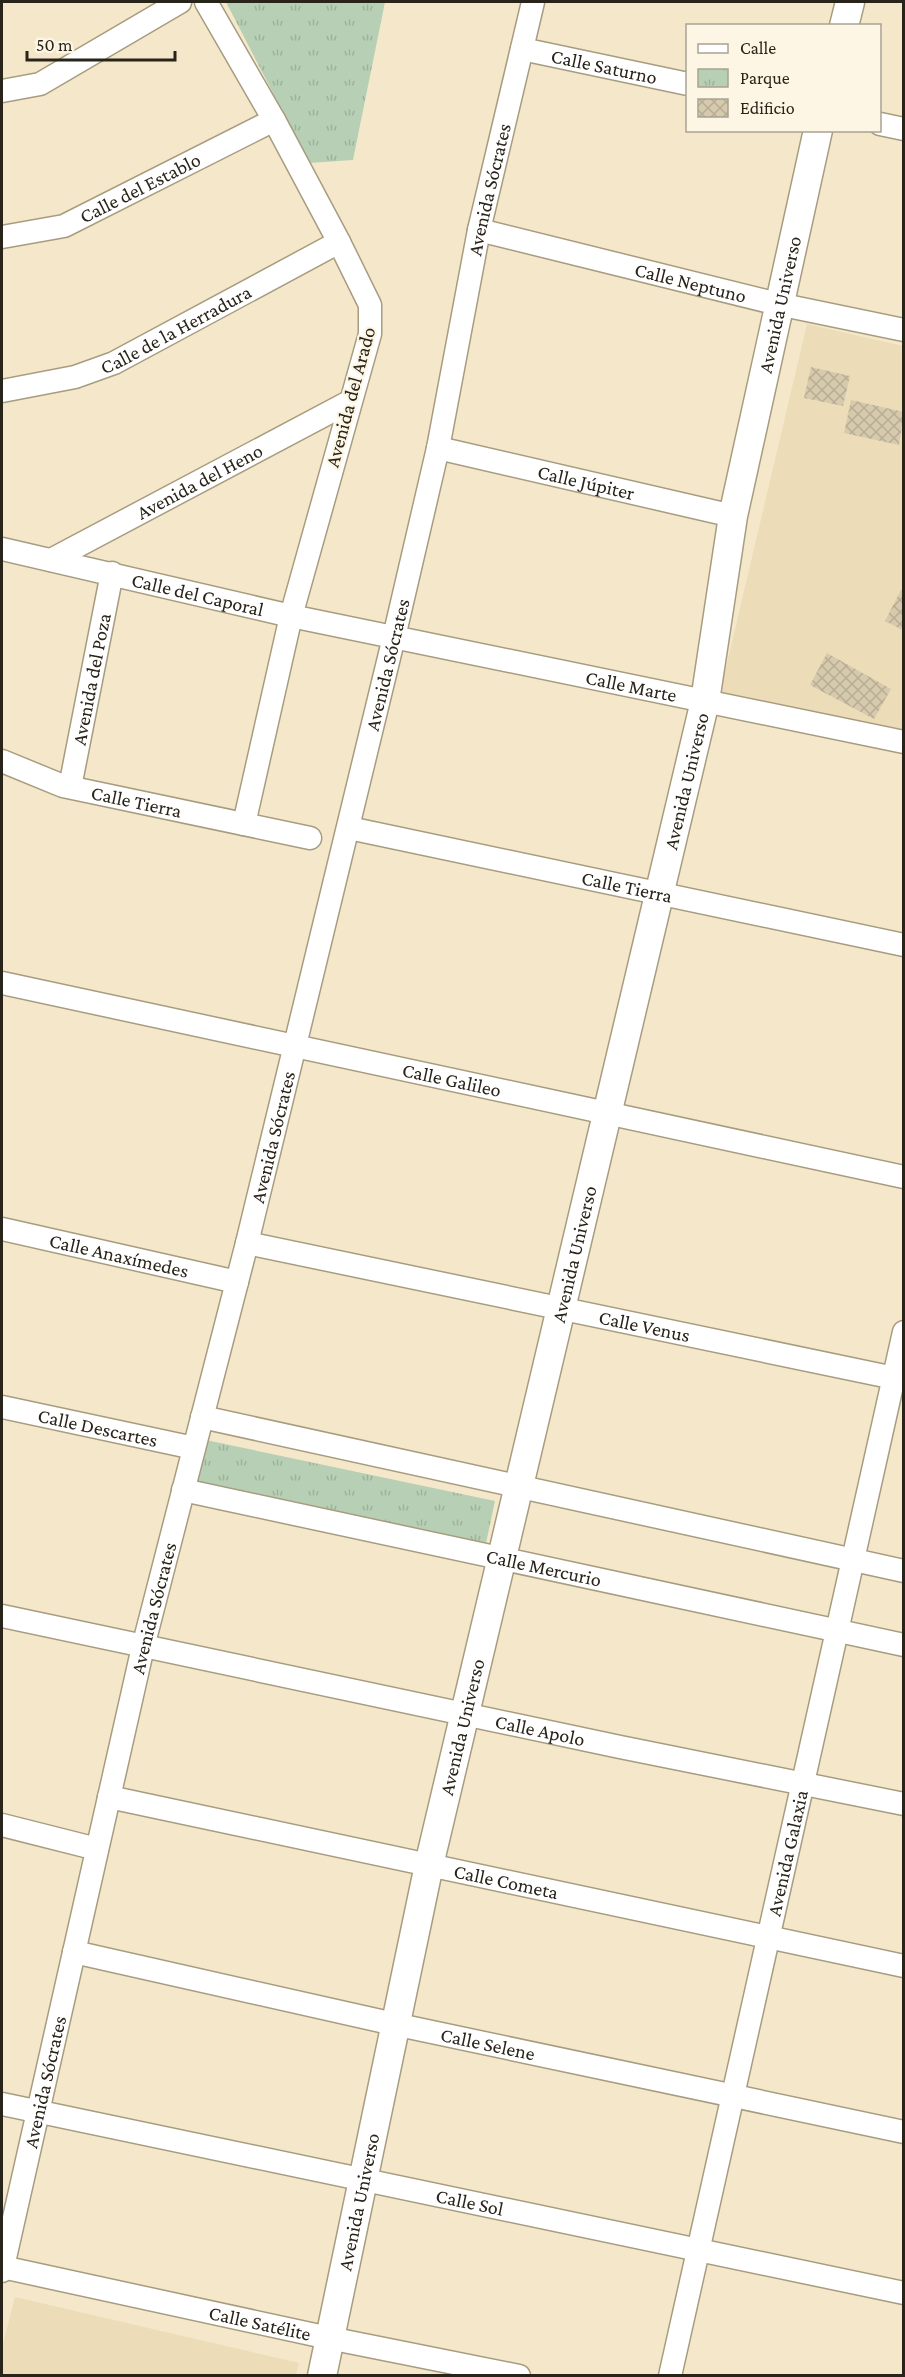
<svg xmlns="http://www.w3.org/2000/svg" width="905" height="2377" font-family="'Crimson Pro',serif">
<defs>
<pattern id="park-tufts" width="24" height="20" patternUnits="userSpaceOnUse" patternTransform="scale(1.5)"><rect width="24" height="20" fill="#b7d0b5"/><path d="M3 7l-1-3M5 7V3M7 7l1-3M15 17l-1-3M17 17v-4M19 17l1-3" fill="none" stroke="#9db29b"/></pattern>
<pattern id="building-cross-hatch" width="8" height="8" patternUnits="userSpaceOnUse" patternTransform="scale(1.5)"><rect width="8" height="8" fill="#d6caad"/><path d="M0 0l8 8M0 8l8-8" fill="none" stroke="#b8ad94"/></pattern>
</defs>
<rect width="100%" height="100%" fill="#f5e8ca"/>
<!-- built -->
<g fill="#ecdcb8">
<polygon points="807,324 903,346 903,738 719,697"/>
<polygon points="15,2297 299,2363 296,2375 2,2375 2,2348"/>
</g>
<!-- park -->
<g fill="url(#park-tufts)">
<polygon points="226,2 385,2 353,160 309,163"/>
<polygon points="206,1440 495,1501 485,1548 196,1487"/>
</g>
<!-- building -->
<g fill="url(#building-cross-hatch)">
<polygon points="811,367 850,376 843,406 804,398"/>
<polygon points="851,400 904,412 899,445 844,433"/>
<polygon points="901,590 904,591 904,631 885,621"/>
<polygon points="827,653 891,689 874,719 810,685"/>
</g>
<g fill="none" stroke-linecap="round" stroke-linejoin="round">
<!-- minor casing -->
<g stroke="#a89c80" stroke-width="25">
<g id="minor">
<polyline points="206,2 274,120 339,242 370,305 370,334 291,616 244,824"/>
<path id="s1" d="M522 49 688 84"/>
<polyline points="2,91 40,84 180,2"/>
<polyline points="880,124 904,129"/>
<path id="s2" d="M479 230 778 304 904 330"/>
<path id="s3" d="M2 237 64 226 274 120"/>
<path id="s4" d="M2 391 75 377 114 363 339 242"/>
<path id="s5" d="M438 448 733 516"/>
<path id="s6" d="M2 549 291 616 904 742"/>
<path id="s7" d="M51 560 349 402"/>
<path id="s8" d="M2 761 63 786 310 838"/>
<path id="s9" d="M70 787 112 573"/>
<path id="s10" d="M349 828 904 945"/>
<path id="s11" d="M2 983 904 1177"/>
<path id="s12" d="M2 1229 237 1282"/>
<path id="s13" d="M247 1243 904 1380"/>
<path id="s14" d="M2 1407 194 1448"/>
<polyline points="202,1417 904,1571"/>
<path id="s15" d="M183 1490 904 1645"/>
<path id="s16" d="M2 1616 620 1747 904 1804"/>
<path id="s17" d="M109 1797 904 1966"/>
<polyline points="2,1825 97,1849"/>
<path id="s18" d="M74 1952 394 2024 904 2132"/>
<path id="s19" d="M2 2104 904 2293"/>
<path id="s20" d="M2 2267 329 2338 519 2376"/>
<path id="s21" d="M2 2271 143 1647 247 1243 394 637 438 448 479 230 533 2"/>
<path id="s22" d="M670 2376 904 1332"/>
</g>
</g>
<!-- tertiary casing -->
<g stroke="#a89c80" stroke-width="31">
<g id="tertiary">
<polyline points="844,26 850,2"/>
<path id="s23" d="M322 2376 429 1865 705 701 733 516 818 130"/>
</g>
</g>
<!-- minor -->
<use href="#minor" stroke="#fff" stroke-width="22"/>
<!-- tertiary -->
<use href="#tertiary" stroke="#fff" stroke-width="28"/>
</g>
<g text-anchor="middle" stroke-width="4.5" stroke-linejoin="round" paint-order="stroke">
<!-- street labels -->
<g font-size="20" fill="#292419" stroke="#fdf6e4">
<text dy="7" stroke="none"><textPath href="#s1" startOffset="84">Calle Saturno</textPath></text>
<text dy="7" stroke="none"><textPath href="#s3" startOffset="148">Calle del Establo</textPath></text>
<text dy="7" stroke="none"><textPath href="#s21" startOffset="2138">Avenida Sócrates</textPath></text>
<text dy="7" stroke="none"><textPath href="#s2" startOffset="218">Calle Neptuno</textPath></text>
<text dy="7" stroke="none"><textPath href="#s23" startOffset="2122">Avenida Universo</textPath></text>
<text dy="7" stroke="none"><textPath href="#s4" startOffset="186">Calle de la Herradura</textPath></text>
<text transform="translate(350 397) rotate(-75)" y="7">Avenida del Arado</text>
<text dy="7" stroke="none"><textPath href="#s7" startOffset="168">Avenida del Heno</textPath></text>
<text dy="7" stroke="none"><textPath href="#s5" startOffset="152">Calle Júpiter</textPath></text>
<text dy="7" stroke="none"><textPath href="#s6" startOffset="201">Calle del Caporal</textPath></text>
<text dy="7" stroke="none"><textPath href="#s21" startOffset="1652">Avenida Sócrates</textPath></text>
<text dy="7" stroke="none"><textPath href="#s9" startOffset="110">Avenida del Poza</textPath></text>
<text dy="7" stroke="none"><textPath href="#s6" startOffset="644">Calle Marte</textPath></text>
<text dy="7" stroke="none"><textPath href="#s23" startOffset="1636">Avenida Universo</textPath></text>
<text dy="7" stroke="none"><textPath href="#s8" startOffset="141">Calle Tierra</textPath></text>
<text dy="7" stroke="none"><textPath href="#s10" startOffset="284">Calle Tierra</textPath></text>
<text dy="7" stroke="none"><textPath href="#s11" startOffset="460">Calle Galileo</textPath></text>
<text dy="7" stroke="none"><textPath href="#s21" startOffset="1166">Avenida Sócrates</textPath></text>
<text dy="7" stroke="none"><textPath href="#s23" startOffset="1150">Avenida Universo</textPath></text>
<text dy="7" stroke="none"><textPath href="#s12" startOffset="120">Calle Anaxímedes</textPath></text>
<text dy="7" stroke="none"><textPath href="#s13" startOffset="406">Calle Venus</textPath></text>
<text dy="7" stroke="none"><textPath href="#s14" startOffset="98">Calle Descartes</textPath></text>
<text dy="7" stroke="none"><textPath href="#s15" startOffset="369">Calle Mercurio</textPath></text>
<text dy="7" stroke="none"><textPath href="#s21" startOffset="680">Avenida Sócrates</textPath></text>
<text dy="7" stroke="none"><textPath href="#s23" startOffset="664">Avenida Universo</textPath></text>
<text dy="7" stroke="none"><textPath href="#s16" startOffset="550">Calle Apolo</textPath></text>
<text dy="7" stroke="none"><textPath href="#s22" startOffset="536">Avenida Galaxia</textPath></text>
<text dy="7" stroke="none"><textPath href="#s17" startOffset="406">Calle Cometa</textPath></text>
<text dy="7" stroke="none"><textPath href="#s18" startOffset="424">Calle Selene</textPath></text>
<text dy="7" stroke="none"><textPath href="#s21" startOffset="194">Avenida Sócrates</textPath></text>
<text dy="7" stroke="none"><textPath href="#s23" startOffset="178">Avenida Universo</textPath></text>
<text dy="7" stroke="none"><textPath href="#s19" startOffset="478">Calle Sol</textPath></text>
<text dy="7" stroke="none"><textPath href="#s20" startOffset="264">Calle Satélite</textPath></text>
</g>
</g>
<!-- border -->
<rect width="905" height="2377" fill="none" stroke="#292419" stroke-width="6"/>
<!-- legend -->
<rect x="686" y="24" width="195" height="108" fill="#fdf6e4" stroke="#a8a293" stroke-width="1.5"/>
<rect x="698" y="44" width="30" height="9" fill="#ffffff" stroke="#a8a293" stroke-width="1.5"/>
<text x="740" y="54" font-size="18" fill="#292419">Calle</text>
<rect x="698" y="69" width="30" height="18" fill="url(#park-tufts)" stroke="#a8a293" stroke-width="1.5"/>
<text x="740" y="84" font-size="18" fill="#292419">Parque</text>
<rect x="698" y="99" width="30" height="18" fill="url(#building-cross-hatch)" stroke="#a8a293" stroke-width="1.5"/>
<text x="740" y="114" font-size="18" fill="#292419">Edificio</text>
<!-- scale -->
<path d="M27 51v9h148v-9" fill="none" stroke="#292419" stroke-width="3"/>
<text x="36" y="51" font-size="18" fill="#292419" stroke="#fdf6e4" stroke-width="4.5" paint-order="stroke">50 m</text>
</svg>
